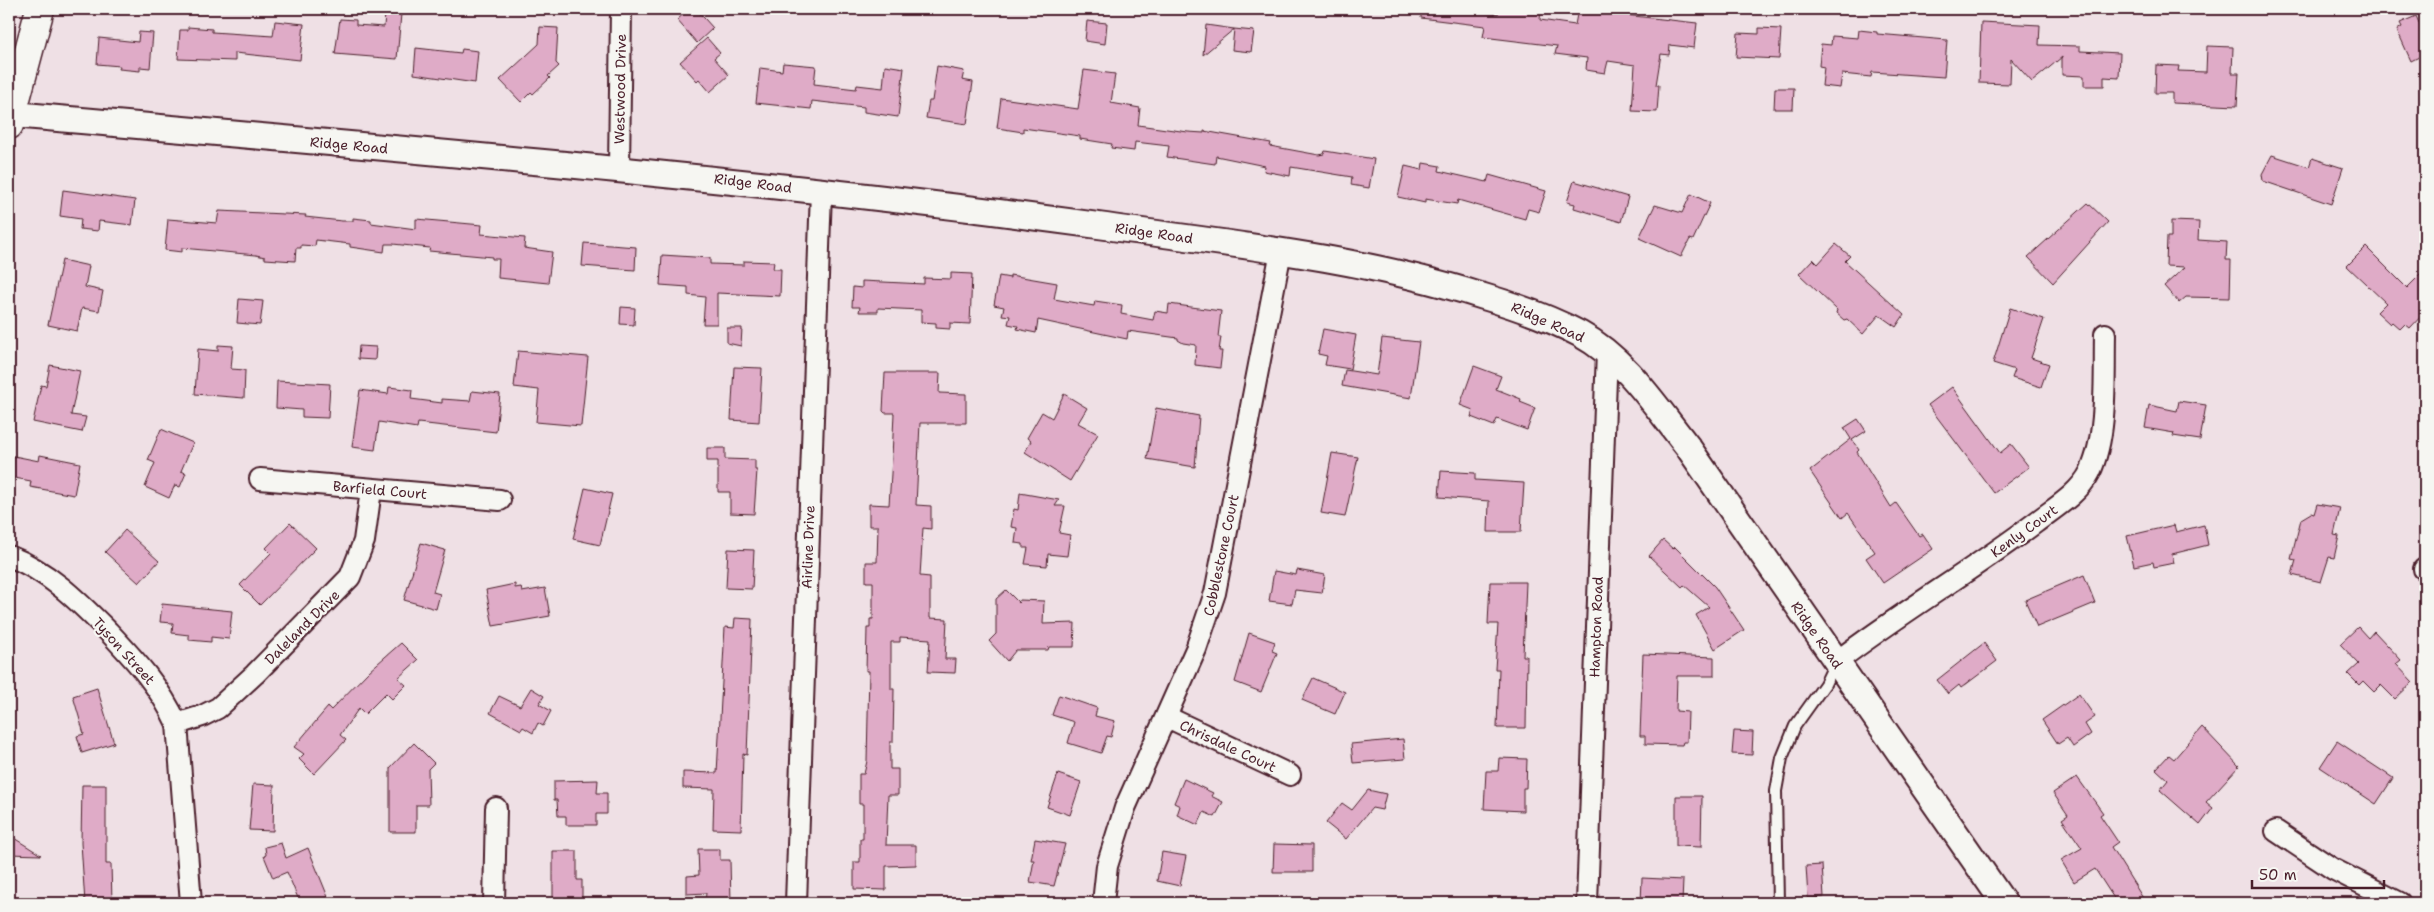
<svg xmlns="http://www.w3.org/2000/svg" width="2434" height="912" font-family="'Shantell Sans',sans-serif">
<rect width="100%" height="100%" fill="#efe0e5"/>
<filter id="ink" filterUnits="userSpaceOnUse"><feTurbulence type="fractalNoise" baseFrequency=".02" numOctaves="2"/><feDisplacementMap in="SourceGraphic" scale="10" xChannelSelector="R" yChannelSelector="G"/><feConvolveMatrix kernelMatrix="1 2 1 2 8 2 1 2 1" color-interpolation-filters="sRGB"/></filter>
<g filter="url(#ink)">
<!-- building -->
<g fill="#dfabc7" stroke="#4a1f2b">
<polygon points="689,9 696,9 713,28 697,43 677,20"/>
<polygon points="1421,9 1456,9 1498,14 1499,9 1541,9 1540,20 1575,25 1578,9 1598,9 1598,12 1697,23 1694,48 1670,45 1669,55 1661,54 1656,85 1659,85 1657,112 1632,111 1635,65 1608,61 1605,73 1586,70 1587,58 1555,54 1557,46 1483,37 1485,26 1421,18"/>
<polygon points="385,13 401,14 397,59 335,54 340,19 356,20 356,25 384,27"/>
<polygon points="2416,16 2425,36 2425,54 2411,61 2397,30 2402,27 2400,23"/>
<polygon points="275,21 304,24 300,60 235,53 235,61 178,59 180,30 188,30 188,27 212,29 212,32 273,36"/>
<polygon points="1087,21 1107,23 1105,44 1085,41"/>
<polygon points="1981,22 2040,25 2039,45 2080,46 2080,51 2120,53 2119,78 2104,77 2104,86 2084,86 2084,76 2062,75 2062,57 2032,82 2011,59 2010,84 1979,83"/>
<polygon points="1206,25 1234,29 1203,55"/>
<polygon points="540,27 558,28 556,63 559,66 548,76 550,78 533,94 531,92 521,102 500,80 539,44"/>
<polygon points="1759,28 1781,29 1779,59 1736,57 1738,33 1759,34"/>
<polygon points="1234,29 1254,31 1251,52 1232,50"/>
<polygon points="1859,30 1877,32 1877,34 1947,40 1944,77 1872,72 1871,77 1842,74 1840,88 1822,86 1824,67 1819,66 1821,44 1831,45 1832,36 1858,38"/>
<polygon points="139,32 153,33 150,68 140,67 140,71 119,69 120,66 97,64 99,38 138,42"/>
<polygon points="707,38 720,53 714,58 729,75 710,92 699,79 697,81 680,62"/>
<polygon points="2207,46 2233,47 2232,73 2239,73 2237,106 2172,103 2172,93 2155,93 2156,65 2179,66 2178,71 2206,72"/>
<polygon points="416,48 461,53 462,49 478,51 475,83 414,74"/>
<polygon points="783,63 816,66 814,84 856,89 857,85 883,88 885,65 904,68 898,117 864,112 864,107 812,101 811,109 756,103 760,68 782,71"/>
<polygon points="937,66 964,71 962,80 973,82 967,124 926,118 929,101 932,101"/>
<polygon points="1084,70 1115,74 1111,103 1140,108 1138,125 1188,132 1204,133 1204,131 1271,143 1270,146 1319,155 1324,154 1325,151 1374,159 1369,188 1351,185 1352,177 1291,167 1290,176 1264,171 1265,166 1216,156 1215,164 1167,157 1169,146 1135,142 1134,151 1111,148 1112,144 1080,139 1080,136 1023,128 1023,132 997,128 1001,98 1078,109"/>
<polygon points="1775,88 1794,88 1793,109 1774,109"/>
<polygon points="2272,155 2309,167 2312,158 2343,168 2331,204 2263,181 2262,174"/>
<polygon points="1423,163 1440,166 1439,171 1487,182 1489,175 1546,191 1539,212 1528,209 1525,219 1458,200 1457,204 1425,199 1425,203 1398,197 1405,166 1422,170"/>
<polygon points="1574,181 1628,197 1621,222 1574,208 1575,204 1567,202"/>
<polygon points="63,190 135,200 132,225 99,221 98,231 80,229 81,219 60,216"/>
<polygon points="1691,194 1710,203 1693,240 1690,239 1681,257 1639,238 1655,205 1682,213"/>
<polygon points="2088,203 2108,222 2053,283 2028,257"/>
<polygon points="219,211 306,215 305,217 342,221 353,221 353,218 371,220 371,223 416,229 416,219 482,225 481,234 525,238 524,248 552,252 548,283 498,278 499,259 492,259 492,257 429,251 430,248 393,244 385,244 384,252 350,247 350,244 316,240 315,246 301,245 301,248 296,248 295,261 265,259 265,257 256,255 182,248 182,252 165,250 168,219 217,223"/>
<polygon points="2171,221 2199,222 2198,240 2227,242 2226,260 2231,260 2230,298 2186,297 2179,303 2164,286 2185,267 2166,266 2167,237 2171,237"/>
<polygon points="584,243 636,247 635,270 582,266"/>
<polygon points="1836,244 1850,256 1845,261 1904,315 1896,327 1879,315 1863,334 1847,319 1844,320 1836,313 1837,310 1799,274 1813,259 1818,264"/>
<polygon points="2366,247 2407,288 2425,270 2425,312 2410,328 2405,324 2400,329 2392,322 2390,324 2377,312 2386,303 2347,266"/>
<polygon points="662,255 710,258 710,264 744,265 744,261 774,262 773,269 781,269 780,296 717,293 717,324 703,324 705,297 688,295 688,287 660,285"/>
<polygon points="62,260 89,266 85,287 103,291 99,311 82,308 77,331 48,325"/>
<polygon points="951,273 972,274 970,324 950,323 950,329 936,328 936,323 921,322 921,310 878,308 878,312 859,312 860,307 852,307 853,287 862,288 862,281 924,284 924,278 951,279"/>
<polygon points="1010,275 1057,283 1054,299 1094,306 1095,301 1122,305 1121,314 1153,320 1155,311 1168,313 1169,304 1221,311 1218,337 1221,337 1219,351 1222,351 1220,368 1195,365 1196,345 1183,343 1178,340 1178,338 1128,331 1127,339 1038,320 1036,333 1017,329 1018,326 1008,324 1010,316 1002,315 1004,307 994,305 999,276 1010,278"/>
<polygon points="239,299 263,301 260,325 237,323"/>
<polygon points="621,307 635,308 634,325 620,324"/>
<polygon points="2010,308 2044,319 2031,358 2049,364 2041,387 2012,378 2015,370 1993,363"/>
<polygon points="727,328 742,328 741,346 727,343"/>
<polygon points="1323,329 1356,335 1350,369 1325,365 1327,356 1318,354"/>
<polygon points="1382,338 1419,342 1411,398 1342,386 1345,370 1377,375"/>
<polygon points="218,345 233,346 231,369 245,370 244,398 195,394 198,349 218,351"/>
<polygon points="359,346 376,347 375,360 358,359"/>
<polygon points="518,351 588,357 581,426 536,422 539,390 514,387"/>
<polygon points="50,365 80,371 71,415 86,417 82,432 33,422 41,385 46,386"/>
<polygon points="1474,366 1501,376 1496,389 1521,399 1520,402 1535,408 1527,430 1497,419 1494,426 1471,417 1473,410 1460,405"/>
<polygon points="734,367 762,368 759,422 731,420"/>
<polygon points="885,373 940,373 939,393 966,394 966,423 920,423 916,505 931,506 931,529 923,528 920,576 930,577 930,618 947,619 945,659 956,659 955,673 928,672 930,639 900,637 900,642 891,642 891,689 894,689 893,742 890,742 890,769 898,769 898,795 888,795 886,845 916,845 916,865 886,866 886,890 854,889 854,862 860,862 860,839 863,839 863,804 859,804 859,774 864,774 867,761 869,671 866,671 867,628 870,628 870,619 873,619 873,582 866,582 866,562 877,562 878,526 869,526 869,504 889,505 892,458 894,413 885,413 883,411"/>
<polygon points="277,381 330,384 328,418 302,417 302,410 276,408"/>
<polygon points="389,387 412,390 411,399 442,403 442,399 470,401 472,391 500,394 496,432 418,423 417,428 379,422 375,450 352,447 360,390 388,394"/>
<polygon points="1952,387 2000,453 2011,444 2029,467 1994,493 1928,405"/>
<polygon points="1064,394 1087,408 1078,423 1098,434 1070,481 1025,452 1031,441 1027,438 1042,412 1052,418"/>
<polygon points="2179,401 2206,405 2200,440 2173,436 2174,433 2145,428 2149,405 2177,411"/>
<polygon points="1156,408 1199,416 1195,467 1147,459"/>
<polygon points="1858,419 1866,431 1852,440 1859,450 1857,452 1891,507 1896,503 1919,536 1923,534 1933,549 1883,583 1866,558 1875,552 1848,513 1842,518 1810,471 1851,439 1844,428"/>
<polygon points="161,429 193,443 181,471 186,473 180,487 175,485 169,498 145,487 155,463 148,460"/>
<polygon points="707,448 725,448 725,459 755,460 755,470 757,470 754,514 730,513 730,492 718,492 718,461 707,461"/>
<polygon points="1332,453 1358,457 1345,517 1321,513"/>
<polygon points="9,455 39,461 40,455 80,463 74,495 30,487 31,481 9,477"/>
<polygon points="1441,471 1475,473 1475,480 1524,483 1521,532 1488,532 1489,501 1439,497"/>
<polygon points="585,488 612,494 600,545 573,539"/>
<polygon points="1020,493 1059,500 1055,506 1065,506 1059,533 1070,535 1067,556 1048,554 1047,566 1025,564 1028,548 1023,548 1023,544 1015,543 1017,528 1011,527 1014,509 1018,510"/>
<polygon points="2317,504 2340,508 2334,535 2339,536 2334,558 2329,557 2321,582 2292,575 2296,560 2291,559 2301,519 2311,513 2314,514"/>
<polygon points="290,523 316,548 260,605 240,585 271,553 266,548"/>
<polygon points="2174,525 2176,532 2204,525 2208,545 2172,554 2174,563 2154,567 2153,562 2134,566 2127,536"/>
<polygon points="125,530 159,561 139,583 105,552"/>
<polygon points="1663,540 1673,549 1675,547 1715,587 1744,630 1715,649 1696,615 1709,607 1684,585 1682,587 1649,556"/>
<polygon points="421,543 445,550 433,592 440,594 436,609 404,600"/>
<polygon points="728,549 754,550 752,589 726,588"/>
<polygon points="1297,570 1325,575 1322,593 1295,590 1292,604 1269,601 1274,571 1296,575"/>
<polygon points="2084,575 2095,603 2037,627 2025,600"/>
<polygon points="1490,582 1526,582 1523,656 1527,656 1526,728 1497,728 1499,669 1495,669 1498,624 1488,624"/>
<polygon points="515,584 515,588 521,587 522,592 545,588 550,616 493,626 486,590"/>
<polygon points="1006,590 1019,603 1020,600 1044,601 1043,624 1075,623 1074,647 1049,647 1048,650 1016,650 1007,661 989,641 996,634 996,599"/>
<polygon points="162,604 232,611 229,639 211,637 211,642 189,640 189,635 172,633 173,623 160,622"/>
<polygon points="735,618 752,619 747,755 743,754 741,830 713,829 714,789 683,788 683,772 717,773 725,627 734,628"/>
<polygon points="2358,627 2368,638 2374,631 2401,660 2396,664 2413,682 2395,699 2381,685 2374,692 2363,681 2359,685 2348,674 2359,664 2340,644"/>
<polygon points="1249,633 1275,642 1272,651 1277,653 1261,692 1235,682"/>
<polygon points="401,643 418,660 398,678 406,685 392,699 386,693 365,714 359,708 340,735 346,740 314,774 299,759 304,754 294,747 328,707 331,710 369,671"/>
<polygon points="1984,643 1997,661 1961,688 1959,685 1948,694 1937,680"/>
<polygon points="1643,654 1714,657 1714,676 1677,676 1676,711 1688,712 1687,742 1683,742 1682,745 1645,744 1645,736 1640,736"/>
<polygon points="1313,678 1345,692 1335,714 1302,700"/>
<polygon points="97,688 114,743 82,753 77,736 84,734 73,696"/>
<polygon points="531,688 544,696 539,704 551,711 543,726 538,723 533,733 523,727 521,730 490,713 499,696 520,706"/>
<polygon points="2079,694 2095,717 2085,724 2091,734 2073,747 2067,738 2058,744 2042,720"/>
<polygon points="1059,695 1097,708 1095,716 1115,721 1111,737 1107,736 1101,753 1068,743 1074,722 1052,715"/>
<polygon points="2202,727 2239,766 2206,802 2213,808 2200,825 2160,790 2168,780 2156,769 2169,755 2174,759"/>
<polygon points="1734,731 1753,732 1752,755 1732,754"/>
<polygon points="1403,739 1405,759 1353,763 1351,744"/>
<polygon points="2337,741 2393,778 2376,804 2320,767"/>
<polygon points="414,743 434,763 428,769 429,805 416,805 416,832 390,832 390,768"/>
<polygon points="1499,758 1527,759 1526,788 1523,788 1523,811 1484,809 1486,771 1498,771"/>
<polygon points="1058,774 1081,782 1070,815 1047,807"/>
<polygon points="2077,777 2103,813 2100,815 2118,842 2111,847 2146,903 2117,903 2095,869 2074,882 2061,860 2082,848 2062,819 2068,815 2053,793"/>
<polygon points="1184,779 1213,793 1211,796 1223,802 1215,817 1204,812 1198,825 1177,815 1180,806 1174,803"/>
<polygon points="598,780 597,793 607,793 607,814 596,814 596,825 566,825 566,816 558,816 557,800 554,800 554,781"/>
<polygon points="253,784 274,785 273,831 249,830"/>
<polygon points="82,785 106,785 106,864 111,864 112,903 85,903 81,843"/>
<polygon points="1368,790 1386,794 1382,810 1372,808 1346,839 1326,823 1342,803 1352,810"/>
<polygon points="1676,796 1702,796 1701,847 1676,846"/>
<polygon points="9,835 41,855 9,854"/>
<polygon points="1035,839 1065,844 1054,886 1030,882 1034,860 1031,860"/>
<polygon points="281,843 286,858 308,848 328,897 312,903 300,903 287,872 273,878 264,856 266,855 265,847"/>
<polygon points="1274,844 1312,845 1312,872 1273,872"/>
<polygon points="698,849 720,849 720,860 730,860 731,903 705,903 706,893 687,894 687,876 699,875"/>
<polygon points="553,851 577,851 577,880 582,880 582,899 578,899 578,903 553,903"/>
<polygon points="1162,852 1186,856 1180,886 1157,881"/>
<polygon points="1822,865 1824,897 1808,898 1806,866"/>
<polygon points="1642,878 1683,880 1682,903 1641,903"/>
</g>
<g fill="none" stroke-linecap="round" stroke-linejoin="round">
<!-- service casing -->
<g stroke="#4a1f2b" stroke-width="14">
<polyline id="service" points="1778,903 1776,791 1782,758 1795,726 1825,684 1835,663"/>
</g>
<!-- minor casing -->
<g stroke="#4a1f2b" stroke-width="24">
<g id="minor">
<polyline points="619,169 621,9"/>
<polyline points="260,479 500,500"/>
<path d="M9 556C48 571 77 600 106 629 135 660 159 685 177 724L191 903"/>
<polyline points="2424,569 2425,569"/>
<path d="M1836 662C1900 613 1970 572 2035 523 2053 509 2079 494 2090 472 2108 434 2104 376 2105 334"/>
<polyline points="1167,717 1290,775"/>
<polyline points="177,724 202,716 218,708 255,674 350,577 364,541 371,490"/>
<polyline points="2276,831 2333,869 2400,903"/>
<polyline points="494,903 496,808"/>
<polyline points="796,903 821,191"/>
<polyline points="1103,903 1107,866 1125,808 1196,649 1215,593 1281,251"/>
<polyline points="1587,903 1607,351"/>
</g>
</g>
<!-- tertiary casing -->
<g stroke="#4a1f2b" stroke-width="29">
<path id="tertiary" d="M9 114C374 147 739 176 1102 226 1229 244 1359 257 1482 296 1516 306 1548 317 1580 334 1626 359 1656 407 1688 447L2004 903"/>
</g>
<!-- secondary casing -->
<g stroke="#4a1f2b" stroke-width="31">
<polyline id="secondary" points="9,125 40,9"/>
</g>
<!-- service -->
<use href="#service" stroke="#f6f6f2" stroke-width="10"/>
<!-- minor -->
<use href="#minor" stroke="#f6f6f2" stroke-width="20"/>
<!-- tertiary -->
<use href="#tertiary" stroke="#f6f6f2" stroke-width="25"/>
<!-- secondary -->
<use href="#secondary" stroke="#f6f6f2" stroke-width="28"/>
</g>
</g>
<g text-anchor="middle" stroke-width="4.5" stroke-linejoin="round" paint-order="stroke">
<!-- street labels -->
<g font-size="14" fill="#4a1f2b" stroke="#f6f6f2">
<text transform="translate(620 89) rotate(-89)" y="5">Westwood Drive</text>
<text transform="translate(349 145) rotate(5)" y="5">Ridge Road</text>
<text transform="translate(753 183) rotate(7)" y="5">Ridge Road</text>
<text transform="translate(1154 233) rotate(8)" y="5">Ridge Road</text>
<text transform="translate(1548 322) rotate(24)" y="5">Ridge Road</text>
<text transform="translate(380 490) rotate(5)" y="5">Barfield Court</text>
<text transform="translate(2024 531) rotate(-36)" y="5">Kenly Court</text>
<text transform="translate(808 547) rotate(-88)" y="5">Airline Drive</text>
<text transform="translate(1221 555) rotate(-78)" y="5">Cobblestone Court</text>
<text transform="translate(302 627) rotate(-45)" y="5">Daleland Drive</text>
<text transform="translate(1596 627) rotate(-88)" y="5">Hampton Road</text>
<text transform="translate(1817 635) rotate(55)" y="5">Ridge Road</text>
<text transform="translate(124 651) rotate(48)" y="5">Tyson Street</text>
<text transform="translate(1228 746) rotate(25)" y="5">Chrisdale Court</text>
</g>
</g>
<!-- margin -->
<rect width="2434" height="912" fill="none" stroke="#f6f6f2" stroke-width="30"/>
<rect x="15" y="15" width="2404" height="882" fill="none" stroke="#4a1f2b" stroke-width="2" filter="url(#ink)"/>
<!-- scale -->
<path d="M2252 880v8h132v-8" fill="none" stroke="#4a1f2b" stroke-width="2.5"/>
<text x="2259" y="880" font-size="15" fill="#4a1f2b" stroke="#f6f6f2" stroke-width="4" paint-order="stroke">50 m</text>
</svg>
